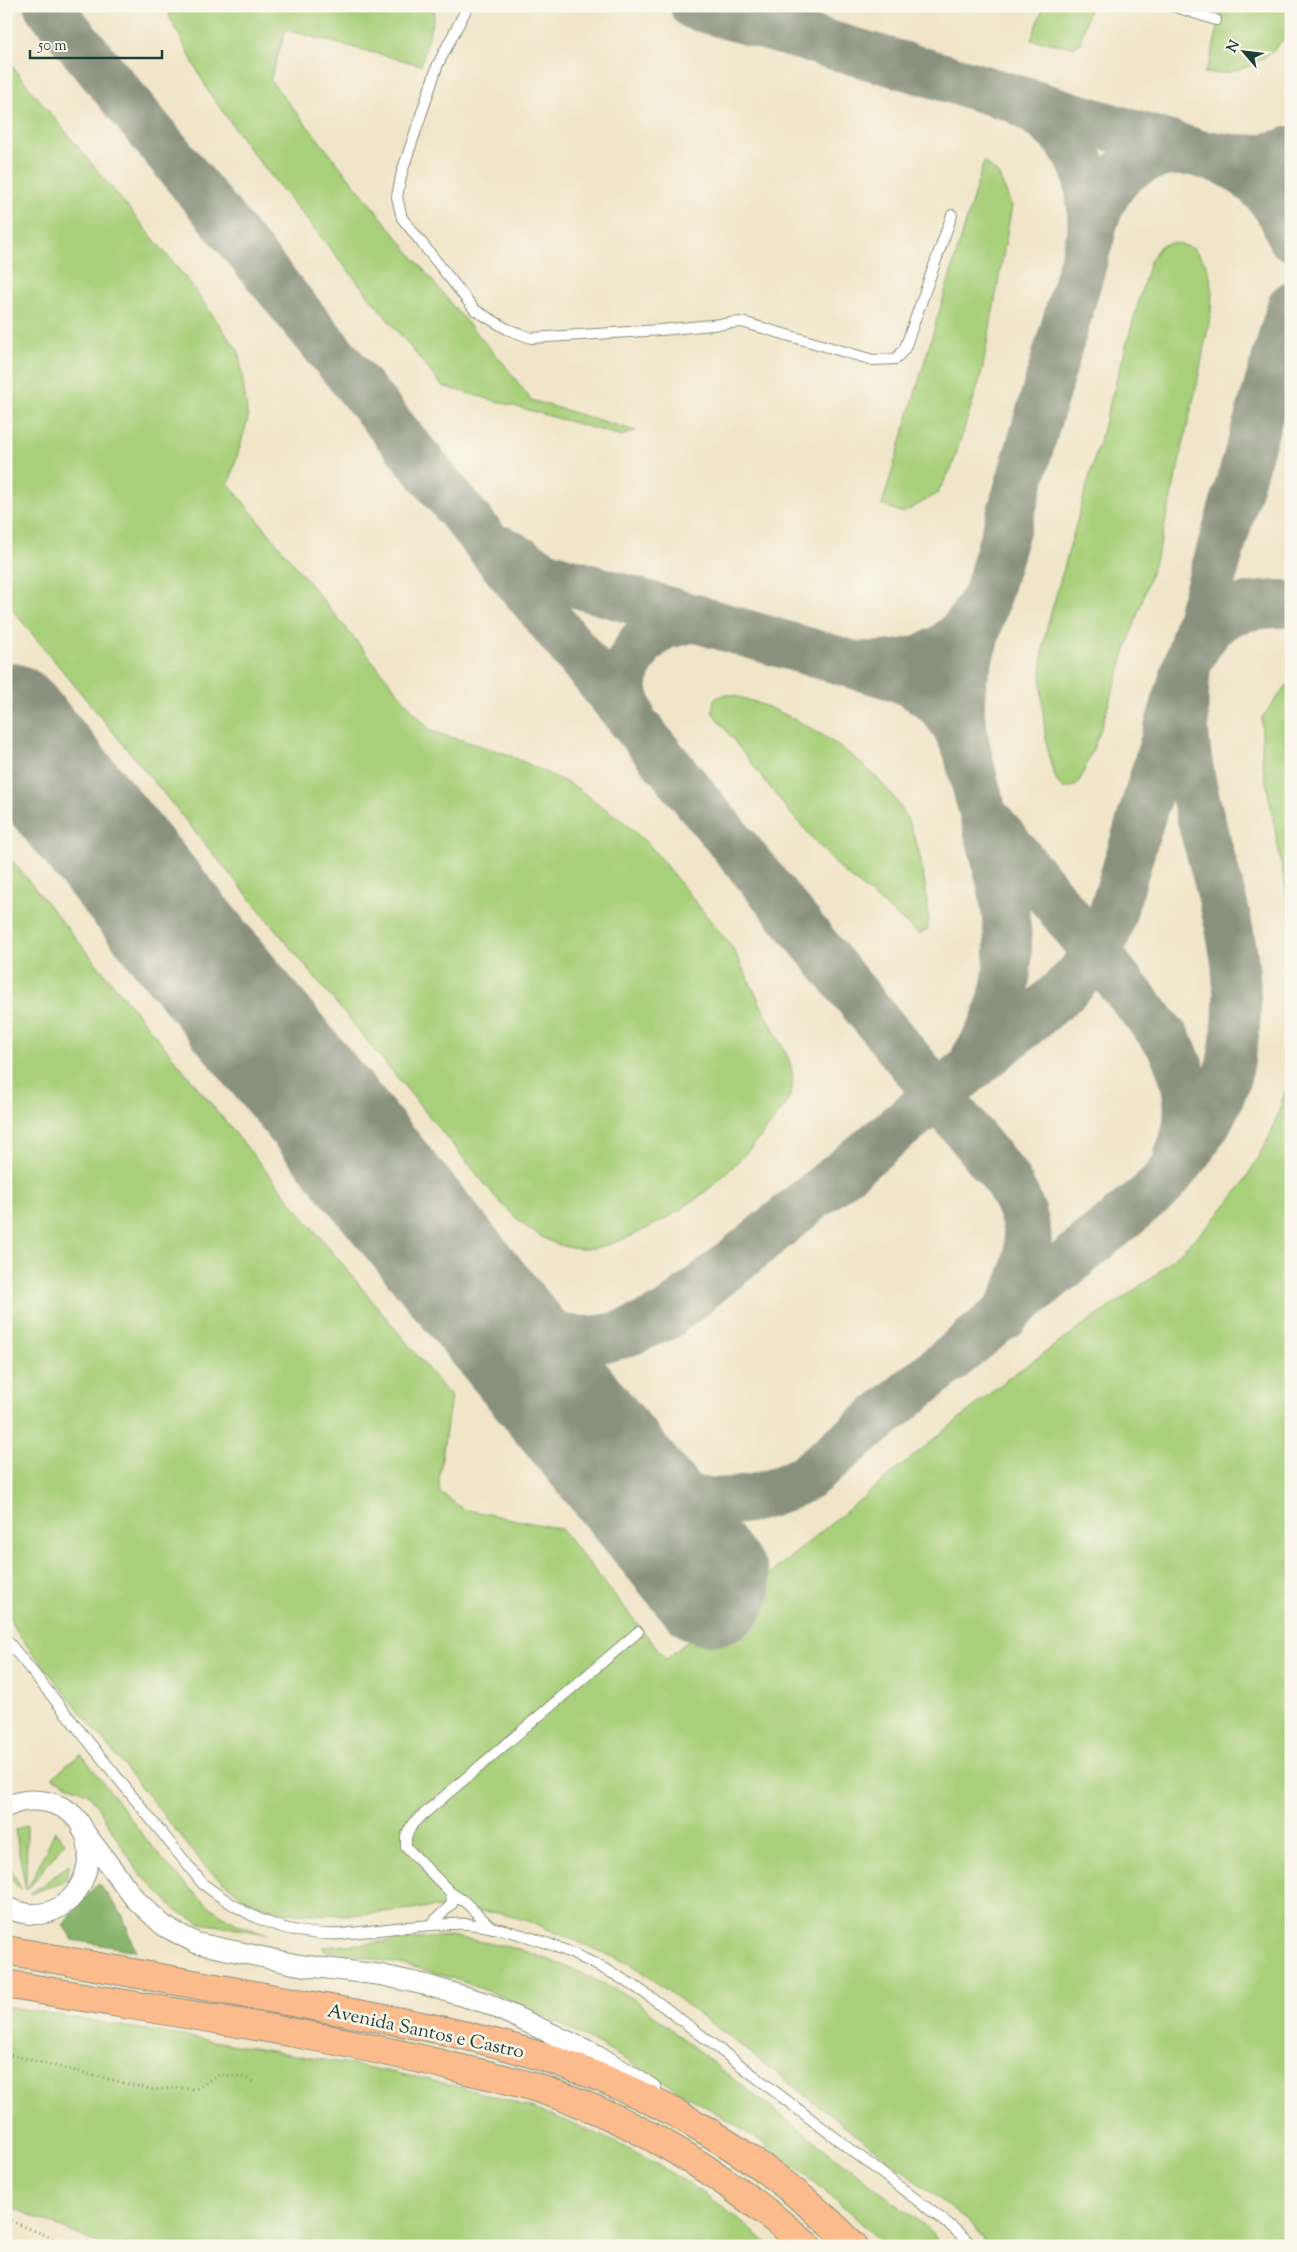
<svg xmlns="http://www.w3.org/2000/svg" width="1297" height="2252" font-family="'Sorts Mill Goudy',serif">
<rect width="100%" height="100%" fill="#fbf7ec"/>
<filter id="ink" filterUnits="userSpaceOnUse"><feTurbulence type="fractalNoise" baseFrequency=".02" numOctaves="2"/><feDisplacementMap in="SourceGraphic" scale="10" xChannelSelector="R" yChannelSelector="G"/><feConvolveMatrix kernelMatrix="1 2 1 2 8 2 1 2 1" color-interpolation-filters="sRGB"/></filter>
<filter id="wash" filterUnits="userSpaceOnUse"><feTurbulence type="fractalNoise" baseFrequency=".0096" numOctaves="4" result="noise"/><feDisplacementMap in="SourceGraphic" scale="20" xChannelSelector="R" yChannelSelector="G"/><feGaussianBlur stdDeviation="1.12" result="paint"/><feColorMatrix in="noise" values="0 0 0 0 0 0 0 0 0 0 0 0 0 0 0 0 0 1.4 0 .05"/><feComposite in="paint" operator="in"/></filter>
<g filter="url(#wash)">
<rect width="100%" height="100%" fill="#f0e5c8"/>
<!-- green -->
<g fill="#a8cf79" stroke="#648656">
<polygon points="173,6 428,6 435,12 421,65 286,30 270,80 457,311 504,364 531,400 636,431 621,436 442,386 250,150 208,91 169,16"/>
<polygon points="1044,6 1090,6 1080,43 1073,47 1031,40"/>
<path d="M1223 6H1291C1291 13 1293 23 1291 30 1290 34 1284 39 1281 42 1263 64 1233 76 1204 73L1210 61Z"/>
<path d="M6 59 189 282 239 352 248 419 229 484 414 712 431 731 507 754 574 786 625 823 650 846 732 947 790 1062C793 1074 794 1084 790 1096 784 1110 773 1121 764 1133 745 1155 724 1177 701 1195 675 1215 615 1250 581 1249 546 1247 521 1224 498 1200L6 602Z"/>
<polygon points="984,161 998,174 1012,206 982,372 952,467 937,494 903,513 882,505"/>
<path d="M1170 243 1181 244 1194 249 1206 264 1210 277 1212 292 1211 312 1197 384 1160 546 1130 637 1099 734 1081 778 1077 785 1064 789C1045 778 1041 693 1041 670 1042 657 1044 644 1046 631L1150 261 1160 246Z"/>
<polygon points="1288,684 1291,684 1291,918 1262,759 1262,717"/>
<path d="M726 694C788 706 883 764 909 823 923 854 925 887 929 920L927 930 919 934 839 868 786 808 712 712 714 699Z"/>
<polygon points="6,853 451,1397 439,1478 440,1492 463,1509 561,1529 666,1659 1010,1377 1154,1276 1208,1226 1241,1187 1270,1136 1291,1076 1291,2246 990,2246 968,2221 727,2035 634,1966 529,1921 499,1913 432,1907 352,1915 284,1913 245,1899 206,1868 17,1633 6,1613"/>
<path d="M81 1754C124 1806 176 1892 235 1923 244 1928 257 1930 267 1934L201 1923 177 1911 139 1873 90 1795 52 1777Z"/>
<polygon points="27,1825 26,1890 15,1830"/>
<polygon points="55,1831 65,1842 27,1890"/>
<polygon points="6,1858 22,1891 6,1874"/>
<polygon points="70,1864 65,1881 30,1894"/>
<path d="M450 1936 519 1949 571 1968 634 1999 723 2071 921 2223 944 2246H885C847 2208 805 2172 760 2141 728 2119 694 2100 660 2080 583 2034 502 1989 413 1967 384 1960 353 1955 324 1950L323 1947Z"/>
<path d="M6 2006C96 2022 186 2036 276 2052 373 2068 475 2084 566 2121 640 2150 711 2193 770 2246H105L6 2205Z"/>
</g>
<!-- forest -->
<polygon fill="#86b269" stroke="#52784e" points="98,1883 122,1914 136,1951 73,1940 63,1925"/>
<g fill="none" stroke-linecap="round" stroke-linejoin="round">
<!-- taxiway -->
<g stroke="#88917e" stroke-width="48">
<path d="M48 6 1004 1176C1038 1230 1034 1263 1004 1317"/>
<path d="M694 6 933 74 1227 162C1257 178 1280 203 1291 237"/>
<path d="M1212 155C1242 160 1261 161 1291 150"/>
<path d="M1091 233C1105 179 1134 149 1191 152"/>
<path d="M503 550 545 574 563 580 899 678C933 693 951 711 965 746"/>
<path d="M866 665C915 667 957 652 980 605"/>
<polyline points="632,718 623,690 626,669 641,643 662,626 696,618"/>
<path d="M992 824 1167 1040C1188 1076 1195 1116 1178 1155"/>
<path d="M975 1057C1050 951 976 830 961 716 960 705 962 693 962 682L1091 235C1094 167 1077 135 1019 101"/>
<path d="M463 1283C507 1324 558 1351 620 1335 636 1330 651 1322 667 1316L1024 1025C1060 994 1084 978 1106 935L1187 665C1210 617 1227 605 1282 604"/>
<path d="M608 1459C668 1509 742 1516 809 1475L1160 1187C1181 1161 1202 1136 1216 1106 1225 1089 1230 1067 1233 1048 1252 943 1201 854 1187 752 1183 723 1184 695 1187 665L1291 306"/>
</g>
<!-- runway -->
<polyline stroke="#88917e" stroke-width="119" points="6,722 711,1586"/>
</g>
</g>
<g filter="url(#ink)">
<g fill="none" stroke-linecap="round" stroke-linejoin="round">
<!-- service casing -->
<g stroke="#88917e" stroke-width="12">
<g id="service">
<polyline points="468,6 438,64 402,172 397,197 402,218 475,310 507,329 531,338 661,330 742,322 873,360 896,359 905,348 952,215"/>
<polyline points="1173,6 1216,20"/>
<path d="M6 1639 203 1884C246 1917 287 1937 342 1934 364 1932 385 1929 406 1927 426 1926 447 1923 467 1924 528 1929 605 1964 655 2000L951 2226 973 2246"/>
<polyline points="451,1893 465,1902 492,1928"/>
<polyline points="430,1925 452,1904 451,1893 406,1847 406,1836 413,1823 638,1632"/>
</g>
</g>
<!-- minor casing -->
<g stroke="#88917e" stroke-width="22">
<g id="minor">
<path d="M6 1807C19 1800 33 1799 47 1802 124 1819 84 1945 6 1907"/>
<polyline points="82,1829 135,1899 164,1926 196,1943 299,1965 381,1975 426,1985 486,2003 597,2055 651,2089"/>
</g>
</g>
<!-- primary casing -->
<g stroke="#88917e" stroke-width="30">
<g id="primary">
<path d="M6 1950 407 2023C452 2032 496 2042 540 2056 656 2092 768 2159 854 2246"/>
<path d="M6 1984C154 2010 304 2030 450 2066 482 2074 515 2080 546 2091 641 2122 732 2180 807 2246"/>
</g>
</g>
<!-- path -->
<g stroke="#88917e" stroke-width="3" stroke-dasharray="1 4" stroke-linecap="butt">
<polyline points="6,2054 153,2090 173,2088 196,2089 219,2075 241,2076 255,2083"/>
<polyline points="6,2219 72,2246"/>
</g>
<!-- service -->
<use href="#service" stroke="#fff" stroke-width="10"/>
<!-- minor -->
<use href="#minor" stroke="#fff" stroke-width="20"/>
<!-- primary -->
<use href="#primary" stroke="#fbbb8c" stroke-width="28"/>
</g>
</g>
<g text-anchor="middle" stroke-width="5" stroke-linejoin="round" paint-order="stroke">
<!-- street labels -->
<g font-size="19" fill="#1f3d34" stroke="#fbf7ec">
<text transform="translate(426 2030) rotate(12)" y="7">Avenida Santos e Castro</text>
</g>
</g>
<!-- margin -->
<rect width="1297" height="2252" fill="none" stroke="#fbf7ec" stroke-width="25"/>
<!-- north arrow -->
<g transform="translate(1244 52) rotate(298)" stroke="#fbf7ec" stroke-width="4" paint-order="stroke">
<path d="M0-4L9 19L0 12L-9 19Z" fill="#1f3d34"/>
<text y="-8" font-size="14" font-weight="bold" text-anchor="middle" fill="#1f3d34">N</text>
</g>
<!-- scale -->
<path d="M30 50v8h132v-8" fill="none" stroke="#1f3d34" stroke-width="2.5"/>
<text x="38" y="50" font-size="15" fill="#1f3d34" stroke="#fbf7ec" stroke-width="4" paint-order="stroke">50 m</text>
</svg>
